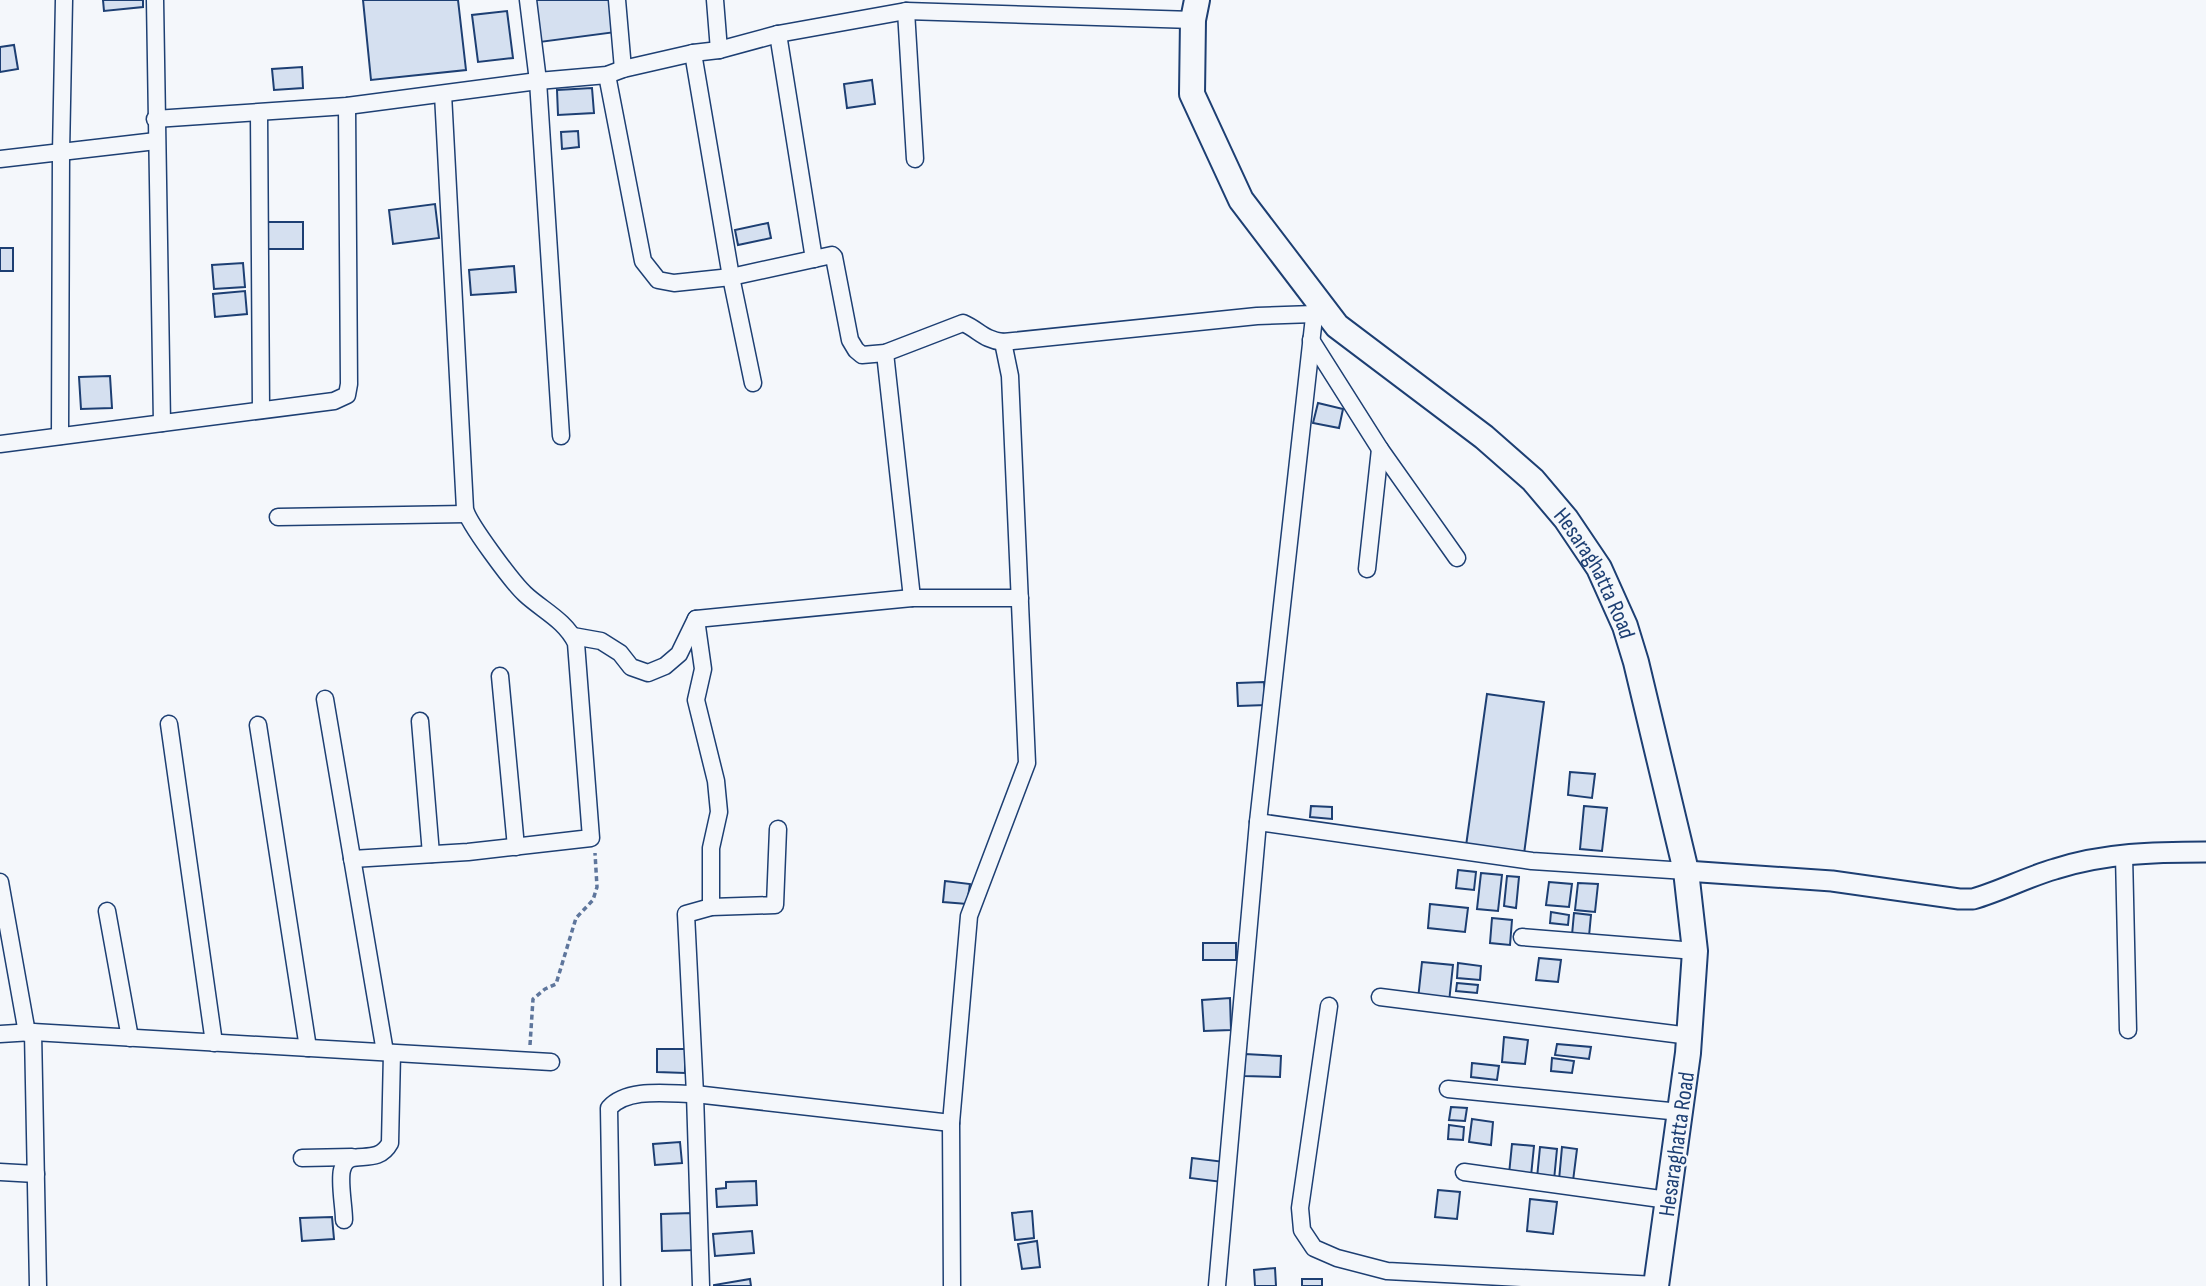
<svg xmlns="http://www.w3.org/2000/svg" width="2206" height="1286" font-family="'Sofia Sans Condensed',sans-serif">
<rect width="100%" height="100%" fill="#f4f7fb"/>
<!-- building -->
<g fill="#d5e0f0" stroke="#1d3f73" stroke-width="2">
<polygon points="103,0 143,0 143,7 104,11"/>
<polygon points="363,0 458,0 466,70 371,80"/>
<polygon points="535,0 612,0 616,32 540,42"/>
<polygon points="507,11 513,58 478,62 472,15"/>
<polygon points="14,45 18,69 0,72 0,47"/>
<polygon points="302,67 303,88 274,90 272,69"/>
<polygon points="872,80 875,104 847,108 844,84"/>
<polygon points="592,88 594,113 558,115 557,90"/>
<polygon points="578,131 579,147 562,149 561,132"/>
<polygon points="435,204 439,238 393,244 389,210"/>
<rect x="267" y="222" width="36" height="27"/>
<polygon points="768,223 771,238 738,245 735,230"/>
<rect x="0" y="248" width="13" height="23"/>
<polygon points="243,263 245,287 214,289 212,265"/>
<polygon points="514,266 516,292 471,295 469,270"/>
<polygon points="245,291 247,314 215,317 213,294"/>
<polygon points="110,376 112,408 81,409 79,377"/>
<polygon points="1318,403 1343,409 1339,428 1313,423"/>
<polygon points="1264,682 1266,705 1238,706 1237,683"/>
<polygon points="1487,694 1544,702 1524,854 1466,846"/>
<polygon points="1570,772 1595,774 1592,798 1568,795"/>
<polygon points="1311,806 1332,807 1332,819 1310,817"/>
<polygon points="1584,806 1607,808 1602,851 1580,849"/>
<polygon points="1458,870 1476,872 1474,890 1456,888"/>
<polygon points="1481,873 1502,875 1498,911 1477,909"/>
<polygon points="1507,876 1519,877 1516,908 1504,906"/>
<polygon points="945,881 970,884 967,904 943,902"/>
<polygon points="1549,882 1572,884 1569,907 1546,905"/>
<polygon points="1578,883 1598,884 1595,912 1575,910"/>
<polygon points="1430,904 1468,908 1465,932 1428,928"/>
<polygon points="1551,912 1569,915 1568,925 1550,923"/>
<polygon points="1574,913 1591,915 1589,936 1572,935"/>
<polygon points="1492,918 1512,920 1510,945 1490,943"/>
<rect x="1203" y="943" width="33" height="17"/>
<polygon points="1539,958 1561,960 1558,982 1536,980"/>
<polygon points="1422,962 1453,965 1449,1002 1418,999"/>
<polygon points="1458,963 1481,966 1480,980 1457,978"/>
<polygon points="1457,983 1478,985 1477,993 1456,991"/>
<polygon points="1230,998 1231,1030 1204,1031 1202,1000"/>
<polygon points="1504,1037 1528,1040 1525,1064 1502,1062"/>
<polygon points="1557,1044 1591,1047 1589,1059 1555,1055"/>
<polygon points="657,1049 685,1049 685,1073 657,1072"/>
<polygon points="1245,1054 1281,1056 1280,1077 1244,1076"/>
<polygon points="1552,1058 1574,1061 1572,1073 1551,1071"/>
<polygon points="1472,1063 1499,1066 1497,1080 1471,1077"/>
<polygon points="1451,1107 1467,1108 1465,1121 1449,1120"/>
<polygon points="1472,1119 1493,1122 1491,1145 1469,1142"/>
<polygon points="1449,1125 1464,1127 1463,1140 1448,1139"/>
<polygon points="680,1142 682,1163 655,1165 653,1144"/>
<polygon points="1512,1144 1534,1146 1531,1176 1509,1174"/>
<polygon points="1540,1147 1557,1149 1554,1180 1537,1178"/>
<polygon points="1562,1147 1577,1149 1573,1181 1559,1180"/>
<polygon points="1192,1158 1225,1162 1222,1182 1190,1178"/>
<polygon points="756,1181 757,1205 717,1207 716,1189 726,1188 726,1182"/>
<polygon points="1438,1190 1460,1192 1457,1219 1435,1217"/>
<polygon points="1530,1199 1557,1202 1553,1234 1527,1231"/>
<polygon points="1032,1211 1034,1238 1015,1240 1012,1213"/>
<polygon points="692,1213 694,1250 662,1251 661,1214"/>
<polygon points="332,1217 334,1239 302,1241 300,1218"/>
<polygon points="752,1231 754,1253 715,1256 713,1234"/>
<polygon points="1037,1241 1040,1267 1022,1269 1018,1244"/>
<polygon points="1275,1268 1276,1286 1255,1286 1254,1270"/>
<polygon points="750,1279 751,1286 714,1286 714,1285"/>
<rect x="1302" y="1279" width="20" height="7"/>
</g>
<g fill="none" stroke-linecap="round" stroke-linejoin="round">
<!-- minor casing -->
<g stroke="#1d3f73" stroke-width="19">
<g id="minor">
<polyline points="155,0 162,423"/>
<polyline points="528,0 538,81 561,436"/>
<polyline points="617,0 623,69"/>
<polyline points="715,0 719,50"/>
<polyline points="906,11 915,159"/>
<polyline points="778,34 814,259"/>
<polyline points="693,53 731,277 753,383"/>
<path d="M607 75 643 261 658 280 674 283 731 277 832 255 834 257 850 340 856 350 862 355 885 353 963 323C979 330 984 340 1003 342L1257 316 1314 314"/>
<polyline points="259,113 261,410"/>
<polyline points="155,119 347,106 538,81 607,75 623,69 693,53 719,50 778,34 906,11 1193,20"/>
<polyline points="0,159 156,141"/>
<polyline points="1311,340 1380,449 1457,558"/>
<polyline points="885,353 912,598 1020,598"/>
<polyline points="60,436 61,153 64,0"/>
<polyline points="0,444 334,401 347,395 349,384 347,106"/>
<polyline points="278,517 466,514"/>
<polyline points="1367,569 1380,449"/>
<polyline points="696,619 703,669 696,700 716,781 719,812 711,848 711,907"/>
<polyline points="573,636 601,641 620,653 631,667 648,673 665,666 679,654 696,619 912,598"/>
<polyline points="500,676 516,847"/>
<polyline points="325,699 385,1052"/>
<polyline points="420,721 431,854"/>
<polyline points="169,724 214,1043"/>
<polyline points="258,725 308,1048"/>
<polyline points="1258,822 1532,861 1686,871"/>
<polyline points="2124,855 2128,1030"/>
<path d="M352 859 468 852 591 838 576 643C565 620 542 610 525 594 513 583 468 523 465 509L443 94"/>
<polyline points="0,882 27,1033"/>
<polyline points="107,911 130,1038"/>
<polyline points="1522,937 1695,951"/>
<polyline points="1380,997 1690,1036"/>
<polyline points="1329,1006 1300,1208 1302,1230 1314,1248 1337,1258 1387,1271 1656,1285"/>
<polyline points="33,1032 38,1286"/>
<polyline points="0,1034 33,1032 551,1062"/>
<polyline points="1448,1089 1680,1112"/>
<polyline points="302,1158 352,1157"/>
<polyline points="0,1172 36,1174"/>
<polyline points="1464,1172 1668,1200"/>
<path d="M344 1220C344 1207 339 1182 342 1170 348 1145 376 1169 390 1143L392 1053"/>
<path d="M612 1286 609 1108C628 1087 669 1094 695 1094L951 1123"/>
<polyline points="701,1286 695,1094 686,914 711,907 775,905 778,829"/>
<polyline points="952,1286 951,1123 969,916 1027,763 1010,376 1003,342"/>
<polyline points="1217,1286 1258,822 1316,299"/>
</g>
</g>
<!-- tertiary casing -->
<g stroke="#1d3f73" stroke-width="23">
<path id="tertiary" d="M1686 871 1832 881 1959 899H1973C2001 891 2027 877 2055 869 2104 853 2155 852 2206 852"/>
</g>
<!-- primary casing -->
<g stroke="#1d3f73" stroke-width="28">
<g id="primary">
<path id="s1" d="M1197 0 1193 20 1192 94 1241 200 1337 326 1484 437 1533 480 1566 519 1599 568 1625 626 1636 662 1686 871 1695 951 1688 1053 1656 1286"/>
</g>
</g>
<!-- path -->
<polyline stroke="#5e769c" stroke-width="3.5" stroke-dasharray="5 3.5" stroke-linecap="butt" points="530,1045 533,999 545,989 556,984 576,918 593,900 597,887 595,853"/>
<!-- minor -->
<use href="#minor" stroke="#f4f7fb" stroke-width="16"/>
<!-- tertiary -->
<use href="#tertiary" stroke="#f4f7fb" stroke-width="19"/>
<!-- primary -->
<use href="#primary" stroke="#f4f7fb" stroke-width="24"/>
</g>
<g text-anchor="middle" stroke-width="5" stroke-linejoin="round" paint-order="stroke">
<!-- street labels -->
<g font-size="23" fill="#1d3f73" stroke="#f4f7fb">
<text dy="8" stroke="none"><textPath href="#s1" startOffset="732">Hesaraghatta Road</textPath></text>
<text transform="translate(1676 1144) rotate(-82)" y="8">Hesaraghatta Road</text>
</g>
</g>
</svg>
